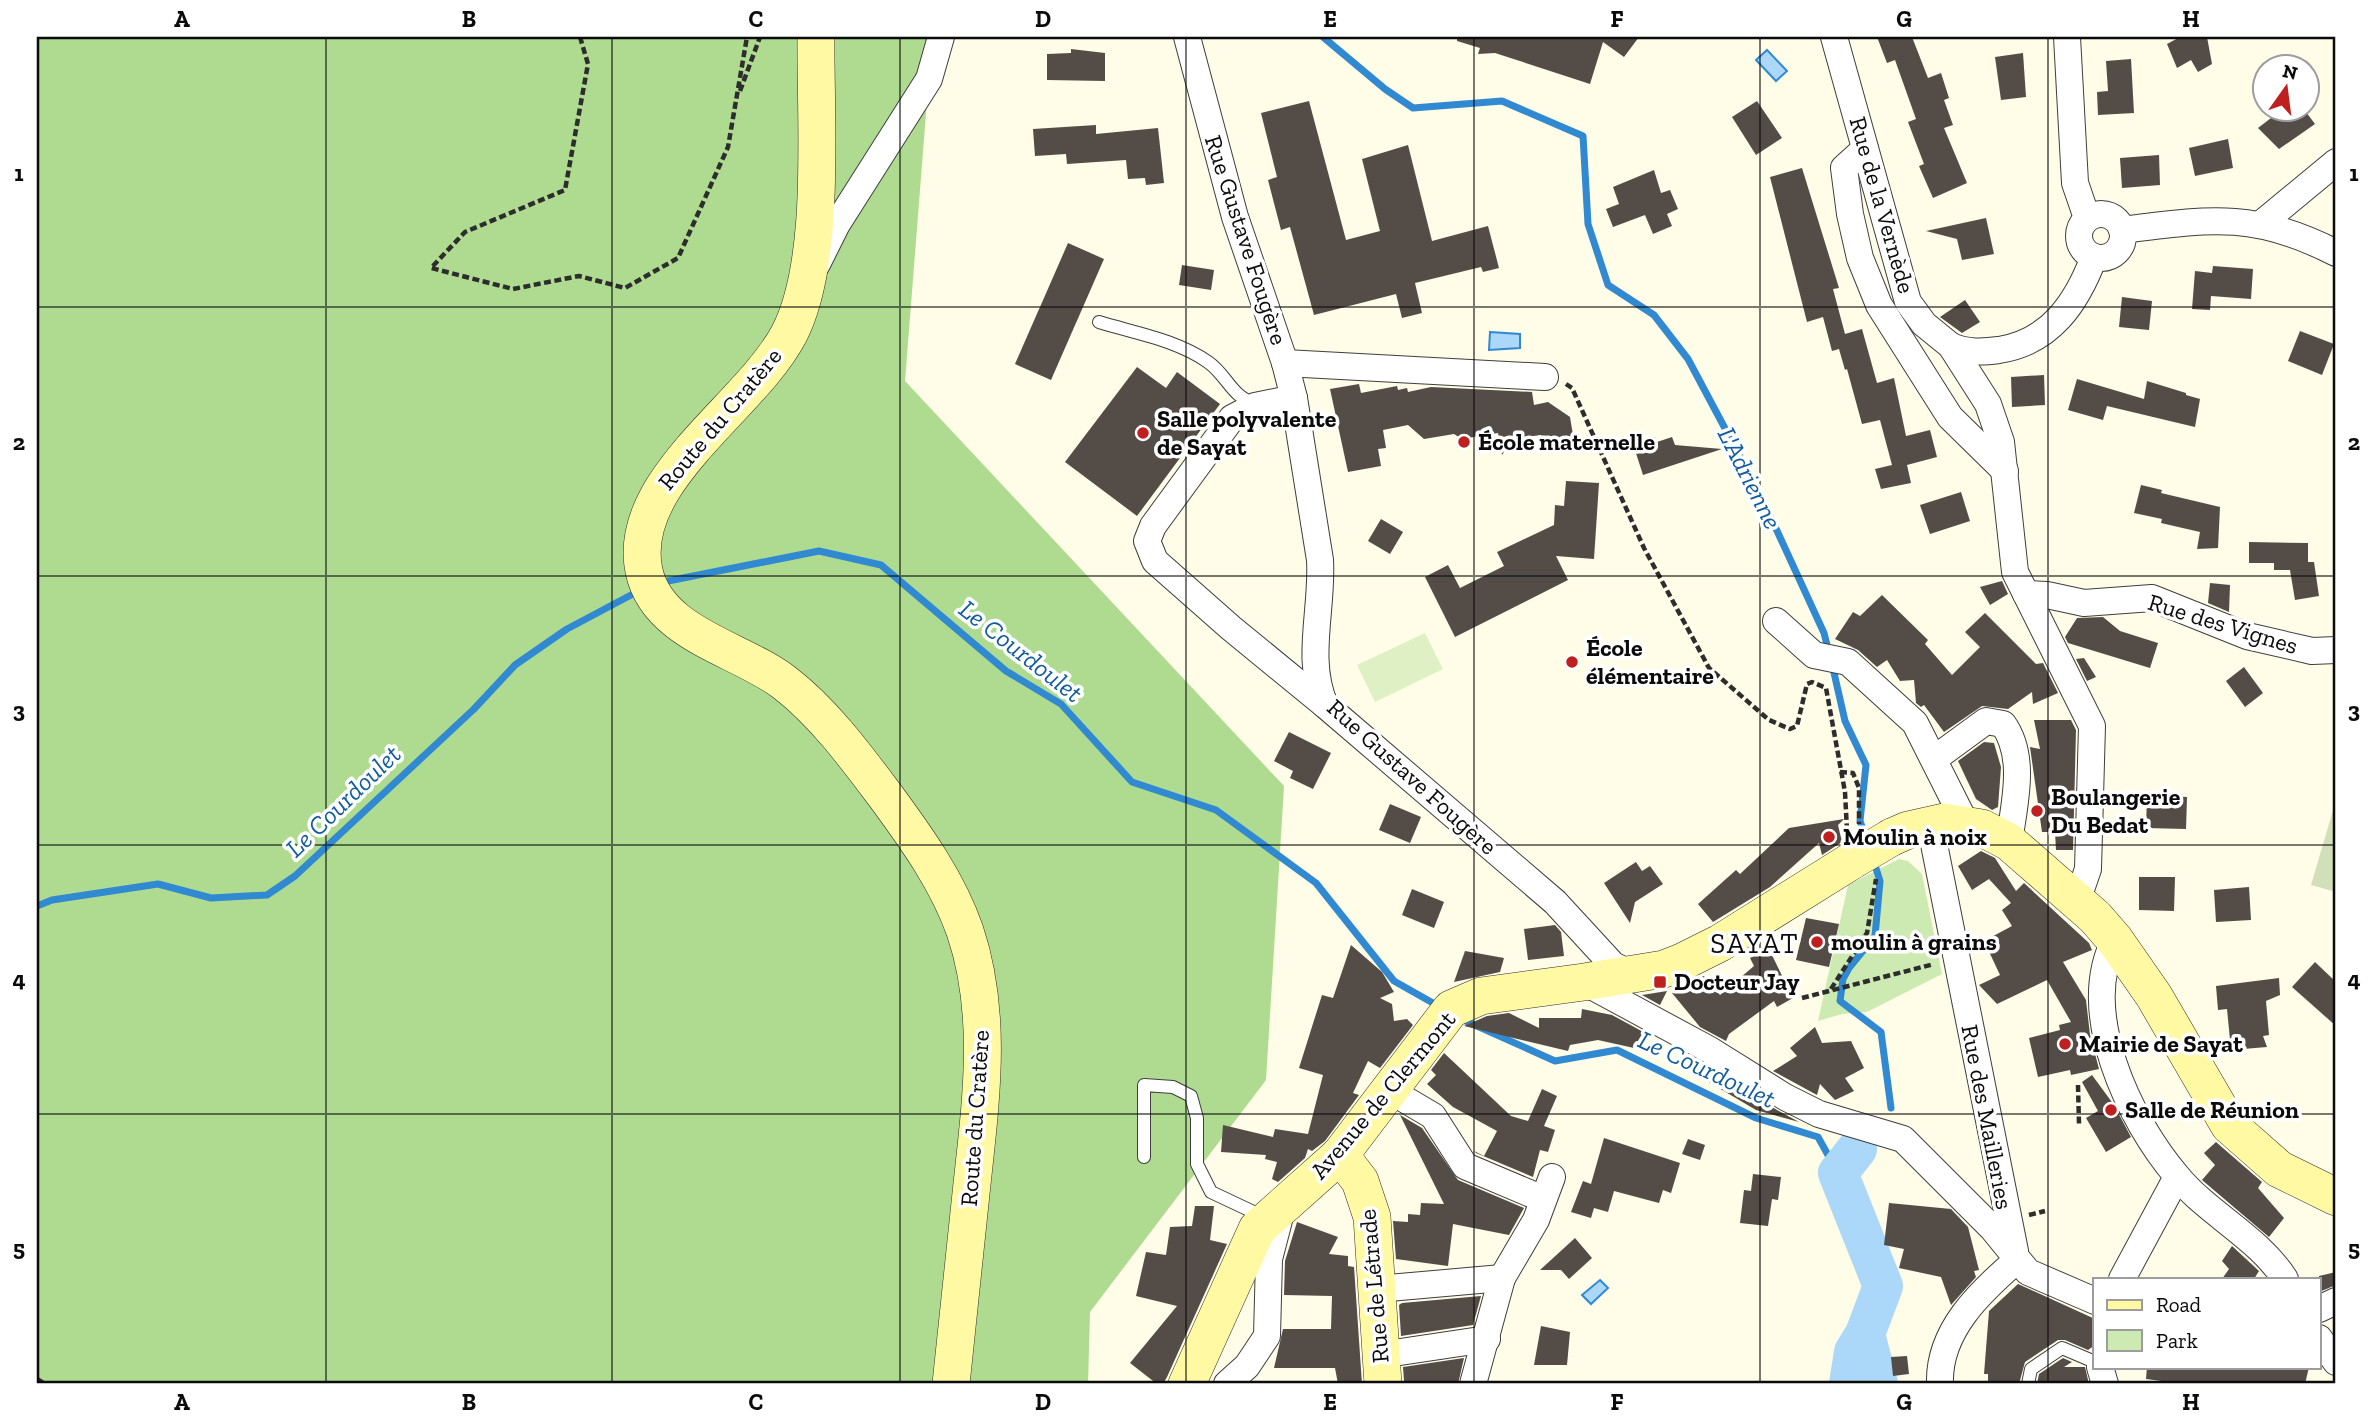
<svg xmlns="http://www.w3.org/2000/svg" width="2373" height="1421" font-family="'Zilla Slab',serif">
<rect width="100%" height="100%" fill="#fffce8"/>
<!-- green -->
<polygon fill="#cceab2" points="1899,859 1908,861 1922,874 1942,974 1867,1012 1842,1014 1818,1021 1848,885"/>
<!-- forest -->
<polygon fill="#aedb90" points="37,37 932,37 905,381 1284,786 1266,1080 1090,1312 1088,1384 37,1384"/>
<!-- cemetery -->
<polygon fill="#d2e0ba" points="2336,800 2336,892 2311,885"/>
<!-- pitch -->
<polygon fill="#dff1c4" points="1425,633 1443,669 1375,702 1357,665"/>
<!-- water -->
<g fill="#abd8f8" stroke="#3089d1" stroke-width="2">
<polygon points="1767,50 1787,71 1776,81 1756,60"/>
<polygon points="1490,332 1520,334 1520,348 1489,350"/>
<polygon points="1600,1280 1608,1288 1591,1304 1582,1295"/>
</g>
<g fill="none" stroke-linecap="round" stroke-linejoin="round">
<!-- stream -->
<g stroke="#3089d1" stroke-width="7">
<polyline points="1323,37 1385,89 1413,108 1502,101 1583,136 1588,224 1608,285 1654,315 1688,359 1761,496 1824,633 1829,653"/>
<polyline points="668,581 819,551 881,565 1006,671 1061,704 1132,782 1216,810 1316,883 1394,981 1440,1007"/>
<polyline points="1832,664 1845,721 1866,765 1860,821 1867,841"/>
<polyline points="1873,859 1880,881 1875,936 1849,968 1843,979 1840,1001 1881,1032 1891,1108"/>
<polyline points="37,906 52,900 158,884 211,898 267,895 295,876 474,709 515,665 567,629 631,595"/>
<polyline points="1459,1018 1555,1061 1617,1050 1756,1118 1818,1137 1838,1173"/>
</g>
<!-- river -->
<g stroke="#abd8f8" stroke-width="40">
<polyline points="1865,1334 1878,1384"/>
<polyline points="1849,1384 1854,1352 1865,1334 1883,1286 1838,1173 1857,1149"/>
</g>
</g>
<!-- building -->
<g fill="#544c47">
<polygon points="1457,37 1639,37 1624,57 1603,42 1590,84 1495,53 1478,54 1480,48 1457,41"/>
<polygon points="1877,37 1912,37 1928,78 1941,73 1949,98 1944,100 1953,125 1944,128 1967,183 1933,198 1919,166 1924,164 1908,122 1916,119 1895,60 1887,63"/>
<polygon points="2180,37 2207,37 2212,64 2198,72 2191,60 2177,68 2167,44"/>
<polygon points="1071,49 1105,53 1105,81 1047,80 1047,54 1071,53"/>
<polygon points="2023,53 2026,97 2001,100 1995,57"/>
<polygon points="2131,59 2134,113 2098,115 2097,92 2108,91 2106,61"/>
<polygon points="1309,101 1346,240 1380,231 1362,159 1408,145 1432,241 1488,226 1499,268 1483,272 1481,267 1415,283 1422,313 1402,318 1396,294 1314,315 1290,227 1281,230 1268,180 1277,177 1261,113"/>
<polygon points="1757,101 1782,138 1756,155 1732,117"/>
<polygon points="2284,108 2303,108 2315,124 2279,149 2258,128"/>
<polygon points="1096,125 1096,134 1158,128 1164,183 1146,185 1145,178 1128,179 1126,160 1067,164 1066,154 1035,156 1033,129"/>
<polygon points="2228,139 2233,168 2195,176 2189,148"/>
<polygon points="2159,155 2160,185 2122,188 2120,158"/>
<polygon points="1802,168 1839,288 1833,289 1845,334 1862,329 1877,383 1894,378 1906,436 1930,430 1937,457 1907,465 1911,483 1881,489 1875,469 1892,465 1880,420 1862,424 1847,369 1845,370 1839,349 1832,351 1823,317 1807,322 1770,177"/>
<polygon points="1654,170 1661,193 1670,190 1678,209 1667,214 1672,226 1653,234 1645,215 1613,227 1606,209 1619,204 1613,187"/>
<polygon points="1986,218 1994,254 1962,260 1957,239 1926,231"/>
<polygon points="1068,243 1104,259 1051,380 1015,364"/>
<polygon points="1182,265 1214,270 1211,290 1179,285"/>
<polygon points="2213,266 2253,269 2251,299 2211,296 2210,310 2192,309 2195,271 2212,273"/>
<polygon points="2122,297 2152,301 2149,330 2119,327"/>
<polygon points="1965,300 1980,322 1962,333 1940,317"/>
<polygon points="2300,331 2334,344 2322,375 2288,361"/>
<polygon points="1137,367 1166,388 1177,372 1220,404 1137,516 1065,462"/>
<polygon points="2044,375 2045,405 2012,407 2011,377"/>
<polygon points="2077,379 2144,399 2147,381 2186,393 2186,395 2200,399 2195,427 2107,406 2103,420 2068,410"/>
<polygon points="1359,384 1361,393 1397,386 1398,390 1407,388 1408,392 1431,387 1532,392 1534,405 1548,402 1570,417 1574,441 1556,444 1549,439 1542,440 1541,435 1512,439 1502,455 1498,433 1462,439 1454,434 1424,439 1408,425 1383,430 1386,448 1378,449 1381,466 1348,472 1330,389"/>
<polygon points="1655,437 1657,442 1672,437 1675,445 1722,449 1643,475 1633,444"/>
<polygon points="1566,481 1599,483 1594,559 1556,556 1568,580 1455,637 1425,577 1448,565 1460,588 1504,566 1497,552 1554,525 1555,505 1564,506"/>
<polygon points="2141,485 2162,490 2161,493 2220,507 2218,548 2197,549 2200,532 2161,523 2162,519 2134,513"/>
<polygon points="1961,492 1970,521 1930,534 1920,505"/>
<polygon points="1381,519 1403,532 1390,554 1368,541"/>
<polygon points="2249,542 2308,543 2308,562 2314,562 2319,596 2295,600 2290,570 2274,570 2274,563 2249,563"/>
<polygon points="2002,581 2008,594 1990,605 1980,587"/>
<polygon points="2210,583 2230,585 2229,612 2208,603"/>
<polygon points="1882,595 1928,640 1925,644 1952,675 1980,647 1965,632 1985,613 2036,664 2043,663 2058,693 2033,704 2032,692 2008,709 1982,706 1944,732 1924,705 1921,707 1916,703 1914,680 1900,681 1887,660 1877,667 1858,650 1835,639 1853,612 1860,616"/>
<polygon points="2103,617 2120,631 2158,643 2150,668 2068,643 2065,637 2077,618"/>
<polygon points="2084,658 2096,677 2087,681 2076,659"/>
<polygon points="2244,667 2263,693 2245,707 2226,681"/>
<polygon points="2034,720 2071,720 2076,730 2073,850 2056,850 2055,832 2042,832 2030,747 2040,749"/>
<polygon points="1289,732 1331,753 1313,789 1290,778 1293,771 1274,761"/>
<polygon points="1984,742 1994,743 2001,767 1998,807 1992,810 1976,799 1958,761"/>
<polygon points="2147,795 2187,797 2186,829 2146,828"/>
<polygon points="1390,804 1421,817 1410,843 1379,830"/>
<polygon points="1844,819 1838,825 1842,842 1822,855 1819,843 1770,887 1713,922 1698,904 1736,870 1740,874 1789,828"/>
<polygon points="1981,851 1995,858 2016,891 2024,883 2089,943 2092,950 2063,962 2086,1000 2090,1035 2099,1069 2071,1075 2070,1070 2038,1077 2029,1038 2060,1030 2059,1025 2071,1022 2047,980 1997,1004 1979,985 2000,975 1984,941 2012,926 2002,910 2011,903 1989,879 1972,890 1958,866"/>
<polygon points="1636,862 1642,871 1650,866 1663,884 1635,902 1630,923 1604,883"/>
<polygon points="2139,877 2175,877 2174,911 2139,910"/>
<polygon points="2249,887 2251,920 2216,922 2214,890"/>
<polygon points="1412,889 1444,902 1434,928 1402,915"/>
<polygon points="1806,918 1839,924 1829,967 1796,960"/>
<polygon points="1555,925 1561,932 1564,956 1528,960 1524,929"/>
<polygon points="1351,945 1382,972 1394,992 1380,998 1392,1004 1394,1021 1407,1019 1413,1025 1380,1068 1368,1061 1353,1093 1359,1095 1325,1141 1312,1151 1308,1149 1305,1158 1278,1182 1272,1179 1277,1162 1265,1159 1266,1155 1221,1152 1223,1125 1273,1137 1275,1129 1308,1134 1323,1075 1299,1068 1322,995 1333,998"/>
<polygon points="1769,949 1793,998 1777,1007 1774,1001 1729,1034 1726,1041 1700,1027 1672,993 1683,984 1704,976 1720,995 1754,966 1750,958"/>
<polygon points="1465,951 1504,958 1500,972 1454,982"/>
<polygon points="2315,962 2336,982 2336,1026 2292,987"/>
<polygon points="2279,978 2280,995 2266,1001 2269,1035 2263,1036 2267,1047 2231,1050 2227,1009 2218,1010 2216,986"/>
<polygon points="1667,991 1660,1005 1642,995"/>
<polygon points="1582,1009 1612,1015 1647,1034 1643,1050 1598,1040 1570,1045 1568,1051 1464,1026 1487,1016 1509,1013 1539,1028 1539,1018 1581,1018"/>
<polygon points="1815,1027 1822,1043 1851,1041 1864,1068 1845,1078 1854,1091 1835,1100 1820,1084 1817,1095 1773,1071 1797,1056 1790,1048"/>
<polygon points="1444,1053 1511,1116 1528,1121 1542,1089 1557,1096 1544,1126 1555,1130 1548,1152 1540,1150 1533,1177 1476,1153 1474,1151 1484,1156 1497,1131 1453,1107 1427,1084 1436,1075 1431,1070"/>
<polygon points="1713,1071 1777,1110 1799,1122 1756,1110 1707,1081"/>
<polygon points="2092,1075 2114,1105 2131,1137 2106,1152 2086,1118 2098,1111 2082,1082"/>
<polygon points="1400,1115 1422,1128 1458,1180 1524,1208 1509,1235 1453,1224 1448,1266 1396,1259 1393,1221 1408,1222 1408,1214 1420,1215 1421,1203 1444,1204"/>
<polygon points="1604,1138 1680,1163 1671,1193 1663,1190 1659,1203 1614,1191 1608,1212 1594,1208 1591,1218 1571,1212 1583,1181 1591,1184"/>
<polygon points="1688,1139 1705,1145 1700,1160 1682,1154"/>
<polygon points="2216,1142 2262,1182 2258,1188 2284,1218 2269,1237 2202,1180 2215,1165 2204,1153"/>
<polygon points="1753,1174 1781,1177 1778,1200 1772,1199 1768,1226 1740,1223 1744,1190 1751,1191"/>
<polygon points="1889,1203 1951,1209 1968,1227 1979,1270 1974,1271 1976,1277 1951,1305 1941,1277 1899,1268 1904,1249 1884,1245"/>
<polygon points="1195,1206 1214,1206 1210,1240 1227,1244 1167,1377 1163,1384 1157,1384 1130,1363 1177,1306 1136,1296 1146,1252 1166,1255 1170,1227 1192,1226"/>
<polygon points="1297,1222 1338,1237 1329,1254 1348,1256 1348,1266 1354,1267 1362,1384 1338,1384 1335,1368 1274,1368 1283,1329 1331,1329 1332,1296 1284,1295 1285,1261"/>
<polygon points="1575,1238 1592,1258 1569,1279 1561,1270 1540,1270"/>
<polygon points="2232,1246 2259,1271 2254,1279 2222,1279 2229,1269 2222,1261"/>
<polygon points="2336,1272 2336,1285 2319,1292 2319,1276"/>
<polygon points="2018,1284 2095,1319 2095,1345 2088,1350 2065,1340 2058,1340 2025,1362 2019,1384 1988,1384 1988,1374 1984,1374 1989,1311"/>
<polygon points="1481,1296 1473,1325 1401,1336 1399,1305 1402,1303"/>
<polygon points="1541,1326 1570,1332 1567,1365 1534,1365"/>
<polygon points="1907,1356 1909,1374 1893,1376 1891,1357"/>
<polygon points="1464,1358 1458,1384 1404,1381 1403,1367"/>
<polygon points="2063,1358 2072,1362 2064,1367 2085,1367 2089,1384 2037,1384 2039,1374"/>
<polygon points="2147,1367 2309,1367 2305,1384 2184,1384 2146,1379"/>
</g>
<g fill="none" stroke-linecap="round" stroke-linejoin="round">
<!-- lane casing -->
<g stroke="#3e3e3e" stroke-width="14">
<g id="lane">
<path d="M1099 322C1135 333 1177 340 1208 362 1227 375 1232 398 1256 404"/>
<polyline points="1144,1157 1144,1085 1173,1087 1191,1096 1197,1118 1197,1164 1211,1192 1264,1217"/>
<polyline points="2028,1384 2031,1369 2062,1348 2095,1362"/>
</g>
</g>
<!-- street casing -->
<g stroke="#3e3e3e" stroke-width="28">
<g id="street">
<path d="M1187 37 1235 217 1285 363 1294 398 1320 560C1323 608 1305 660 1325 705L1555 902 1613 965 1631 974"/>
<polyline points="1834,37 1908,302 1924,324 1951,346 1988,404 2001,442 2015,572 2092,726 2088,869 2077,901"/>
<polyline points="2067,37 2075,183 2087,218"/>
<polyline points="1865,149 1844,168 1850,214 1860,258 1879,305 1950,417 2005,471"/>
<circle cx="2101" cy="236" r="22"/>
<polyline points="2261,224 2336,162"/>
<path d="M2122 230C2209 219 2254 211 2336 253"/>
<polyline points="817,264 837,224 929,79 941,37"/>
<path d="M1951 346C1967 353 1983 352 1999 350 2051 342 2077 302 2094 257"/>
<polyline points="1285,363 1545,377"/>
<polyline points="1294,398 1255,406 1232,418 1153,526 1147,541 1155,561 1231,628 1325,705"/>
<polyline points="2026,594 2047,595 2084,603 2152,598 2247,636 2312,651 2336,650"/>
<polyline points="1776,621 1814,655 1848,662 1915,723 1966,824"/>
<path d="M1934 759 1986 721 2003 724C2027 757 2014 805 2009 842"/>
<polyline points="1930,824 2015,1251"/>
<path d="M2115 940C2077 1011 2129 1120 2177 1176 2208 1214 2258 1237 2285 1279"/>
<polyline points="1584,982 1710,1050 1785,1097 1819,1114 1903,1139 1992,1228 2028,1272 2095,1301"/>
<polyline points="1389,1090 1433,1116 1465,1166 1543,1199"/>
<polyline points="2122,1279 2177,1177"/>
<polyline points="1377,1289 1502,1278"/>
<polyline points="2319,1309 2336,1301"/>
<polyline points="2319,1338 2336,1362"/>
<polyline points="1380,1355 1487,1339"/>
<polyline points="2100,1367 2105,1384"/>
<polyline points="1227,1384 1247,1366 1267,1336 1269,1259 1283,1205"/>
<polyline points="1473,1384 1502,1278 1536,1220 1552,1177"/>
<path d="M1940 1384C1938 1331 1980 1292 2017 1260"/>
</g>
</g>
<!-- secondary casing -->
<g stroke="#2d2d2d" stroke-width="38">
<g id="secondary">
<path d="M816 37C815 121 827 261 789 334 750 408 625 481 644 571 658 635 740 648 785 683 824 713 857 758 887 798 917 839 948 882 965 931 993 1014 981 1100 972 1184 965 1251 958 1318 951 1384"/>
<polyline points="1892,837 1908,830 1944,822 1982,828 2009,842 2095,917 2115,940 2154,996 2229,1125 2279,1169 2336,1197"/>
<polyline points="1340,1155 1360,1181 1372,1217 1383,1384"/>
<polyline points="1187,1384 1257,1229 1340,1155 1451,1009 1481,996 1584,982 1664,969 1682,962 1720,943 1853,860"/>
</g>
</g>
<!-- path -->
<g stroke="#2d2d2d" stroke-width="4.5" stroke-dasharray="7 3.5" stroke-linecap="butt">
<polyline points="580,37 588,64 565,190 465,232 431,268 513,289 579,276 625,288 678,258 728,147 747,37"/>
<polyline points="740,91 760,37"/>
<polyline points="1566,384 1572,388 1644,548 1709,668 1769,720 1790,729 1797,726 1807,684 1812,682 1826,688 1845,792 1847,831"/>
<polyline points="1840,772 1853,773 1859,788 1859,824"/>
<polyline points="1831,989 1867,933 1876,879"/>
<polyline points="1802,998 1934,964"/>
<polyline points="2078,1085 2079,1124"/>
<polyline points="2029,1215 2045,1211"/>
<polyline points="37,1379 45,1384"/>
</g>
<!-- lane -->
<use href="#lane" stroke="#fff" stroke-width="12"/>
<!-- street -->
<use href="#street" stroke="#fff" stroke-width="26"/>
<!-- secondary -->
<use href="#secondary" stroke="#fff9a3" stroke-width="37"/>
<!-- secondary-bridge casing -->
<g stroke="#2d2d2d" stroke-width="38" stroke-linecap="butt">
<polyline id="secondary-bridge" points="1853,860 1892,837"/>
</g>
<!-- secondary-bridge -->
<use href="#secondary-bridge" stroke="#fff9a3" stroke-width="37"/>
</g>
<!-- grid -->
<path fill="none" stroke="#0b0b0b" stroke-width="2" stroke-opacity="0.55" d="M326 37V1384M612 37V1384M900 37V1384M1186 37V1384M1474 37V1384M1760 37V1384M2048 37V1384M37 307H2336M37 576H2336M37 845H2336M37 1114H2336"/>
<!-- markers -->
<g fill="#be1f1f" stroke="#fff" stroke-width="2.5">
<circle cx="1143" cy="433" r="7"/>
<circle cx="1464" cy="442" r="7"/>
<circle cx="1572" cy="662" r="7"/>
<circle cx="2037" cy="811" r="7"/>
<circle cx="1829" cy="837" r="7"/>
<circle cx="1817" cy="942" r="7"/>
<rect x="1653" y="975" width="14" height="14" rx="3.5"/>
<circle cx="2065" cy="1044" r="7"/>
<circle cx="2111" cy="1110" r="7"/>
</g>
<g text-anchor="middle" stroke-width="7" stroke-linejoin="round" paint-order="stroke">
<!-- street labels -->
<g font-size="24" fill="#0b0b0b" stroke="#fff">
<text transform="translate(1882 205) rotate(74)" y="8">Rue de la Vernède</text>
<text transform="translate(1246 240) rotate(72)" y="8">Rue Gustave Fougère</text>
<text transform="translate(720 419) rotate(-50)" y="8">Route du Cratère</text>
<text transform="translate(2223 624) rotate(17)" y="8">Rue des Vignes</text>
<text transform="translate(1412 777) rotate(42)" y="8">Rue Gustave Fougère</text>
<text transform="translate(1383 1095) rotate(-50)" y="8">Avenue de Clermont</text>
<text transform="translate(1987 1117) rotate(79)" y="8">Rue des Mailleries</text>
<text transform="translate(975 1118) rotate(-86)" y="8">Route du Cratère</text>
<text transform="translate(1374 1286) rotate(-95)" y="8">Rue de Létrade</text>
</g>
<!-- poi labels -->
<g font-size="24" font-weight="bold" fill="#0b0b0b" stroke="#fff" text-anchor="start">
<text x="1157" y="427">Salle polyvalente<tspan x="1157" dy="28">de Sayat</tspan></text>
<text x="1478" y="450">École maternelle</text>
<text x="1586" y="656">École<tspan x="1586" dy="28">élémentaire</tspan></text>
<text x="2051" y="805">Boulangerie<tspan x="2051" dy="28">Du Bedat</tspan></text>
<text x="1843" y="845">Moulin à noix</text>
<text x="1831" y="950">moulin à grains</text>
<text x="1674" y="990">Docteur Jay</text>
<text x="2079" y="1052">Mairie de Sayat</text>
<text x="2125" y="1118">Salle de Réunion</text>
</g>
<!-- water labels -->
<g font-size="26" font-style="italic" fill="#115b9f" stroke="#fff">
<text transform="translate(1750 478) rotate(63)" y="9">L'Adrienne</text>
<text transform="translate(1021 651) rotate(38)" y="9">Le Courdoulet</text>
<text transform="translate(343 801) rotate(-44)" y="9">Le Courdoulet</text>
<text transform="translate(1707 1069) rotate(25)" y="9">Le Courdoulet</text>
</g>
<!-- quarter labels -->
<g font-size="28" letter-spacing="2" fill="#0b0b0b" stroke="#fff">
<text x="1755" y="953">SAYAT</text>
</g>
</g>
<!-- border -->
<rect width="2373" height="1421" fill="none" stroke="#ffffff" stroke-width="77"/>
<!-- legend -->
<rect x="2093" y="1278" width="228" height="91" fill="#ffffff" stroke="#9d9d9d" stroke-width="2"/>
<rect x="2107" y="1300" width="35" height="10" fill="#fff9a3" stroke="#9d9d9d" stroke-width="2"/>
<text x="2156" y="1312" font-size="21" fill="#0b0b0b">Road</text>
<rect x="2107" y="1330" width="35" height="21" fill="#cceab2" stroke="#9d9d9d" stroke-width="2"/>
<text x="2156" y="1348" font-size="21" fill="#0b0b0b">Park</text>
<!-- north arrow -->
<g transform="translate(2286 88) rotate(14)"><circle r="33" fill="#ffffff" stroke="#9d9d9d" stroke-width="2"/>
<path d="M0-5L12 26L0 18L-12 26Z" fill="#be1f1f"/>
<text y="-10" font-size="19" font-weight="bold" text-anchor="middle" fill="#0b0b0b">N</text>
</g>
<rect x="38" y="38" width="2296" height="1344" fill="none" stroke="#0b0b0b" stroke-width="2.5"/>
<g font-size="23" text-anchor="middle" font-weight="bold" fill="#0b0b0b">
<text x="182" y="27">A</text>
<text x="469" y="27">B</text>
<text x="756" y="27">C</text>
<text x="1043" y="27">D</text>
<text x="1330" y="27">E</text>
<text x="1617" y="27">F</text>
<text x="1904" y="27">G</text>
<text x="2191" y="27">H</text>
<text x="19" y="181">1</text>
<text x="2354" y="181">1</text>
<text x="19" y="450">2</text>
<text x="2354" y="450">2</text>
<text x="19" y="718">3</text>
<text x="2354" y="718">3</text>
<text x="19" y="987">4</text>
<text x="2354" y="987">4</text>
<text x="19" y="1256">5</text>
<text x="2354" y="1256">5</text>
<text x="182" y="1410">A</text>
<text x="469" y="1410">B</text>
<text x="756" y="1410">C</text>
<text x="1043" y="1410">D</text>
<text x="1330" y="1410">E</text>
<text x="1617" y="1410">F</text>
<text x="1904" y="1410">G</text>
<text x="2191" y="1410">H</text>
</g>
</svg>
